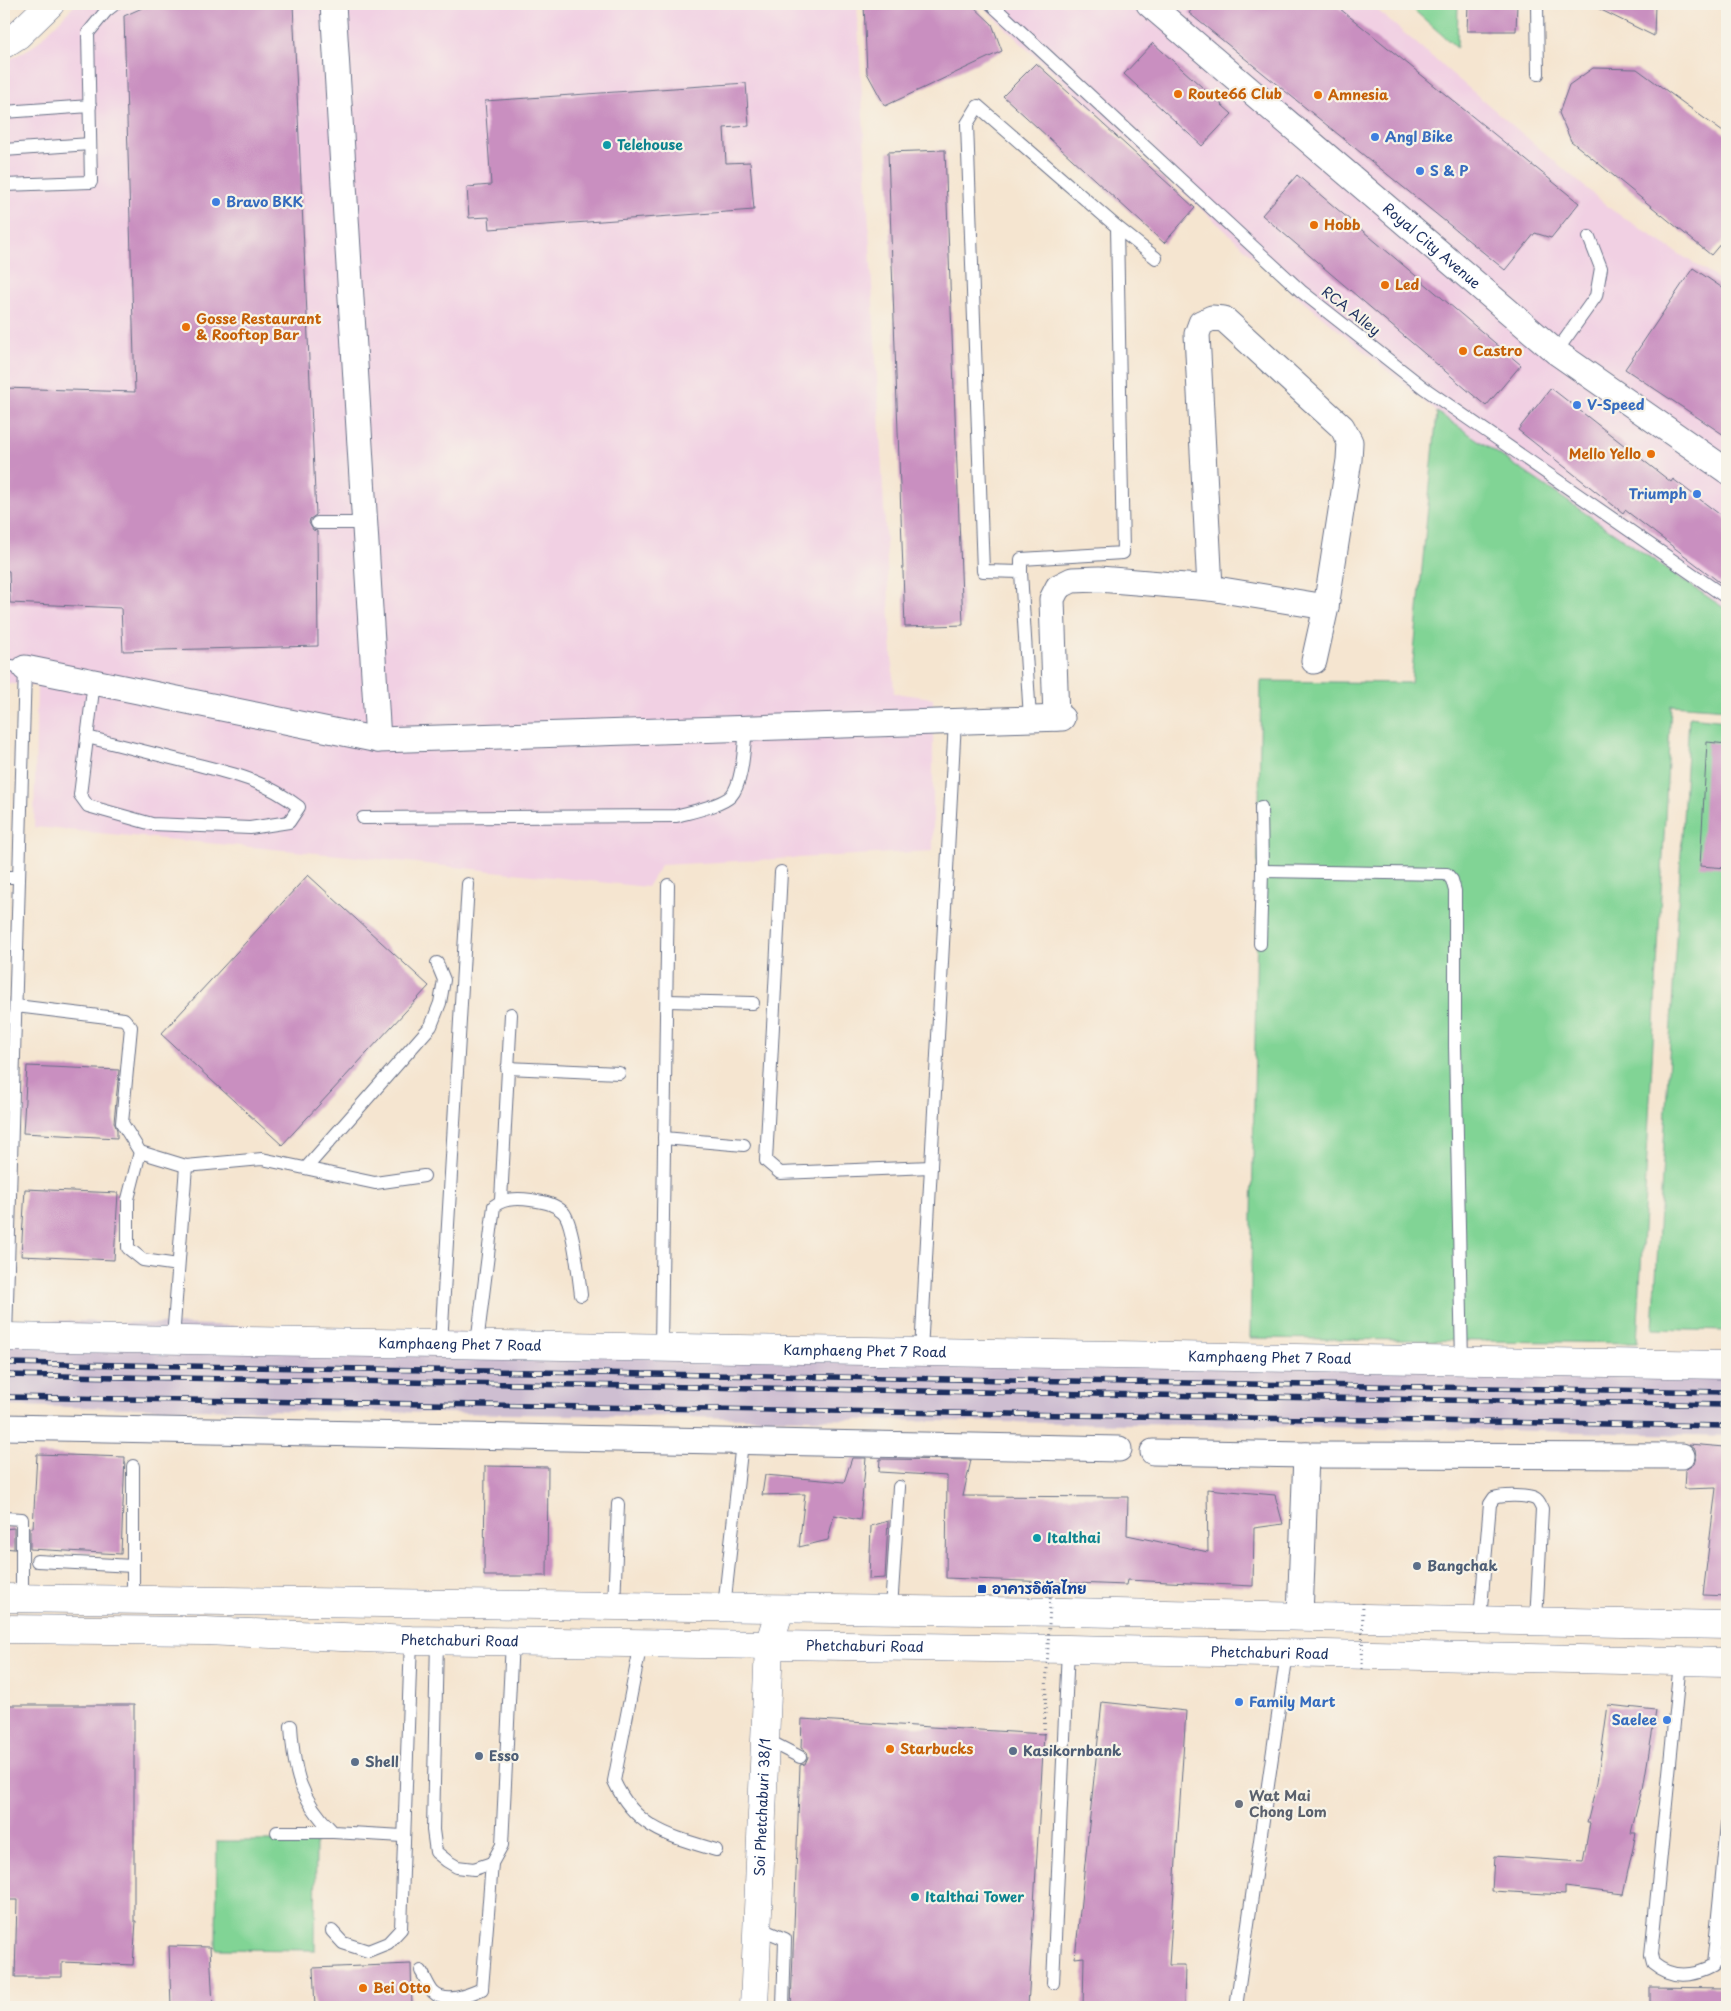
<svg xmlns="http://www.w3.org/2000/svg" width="1731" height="2011" font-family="'Playpen Sans','Playpen Sans Thai',sans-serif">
<rect width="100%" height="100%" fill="#f7f3e8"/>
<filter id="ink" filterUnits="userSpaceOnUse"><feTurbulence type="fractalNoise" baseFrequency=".02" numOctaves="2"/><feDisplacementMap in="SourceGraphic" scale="10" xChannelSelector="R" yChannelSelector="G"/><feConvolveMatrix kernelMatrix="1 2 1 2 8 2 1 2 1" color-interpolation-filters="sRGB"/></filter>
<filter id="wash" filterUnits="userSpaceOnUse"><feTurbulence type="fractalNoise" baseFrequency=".0096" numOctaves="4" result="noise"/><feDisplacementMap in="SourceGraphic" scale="20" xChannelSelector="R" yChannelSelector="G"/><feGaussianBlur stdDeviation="1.12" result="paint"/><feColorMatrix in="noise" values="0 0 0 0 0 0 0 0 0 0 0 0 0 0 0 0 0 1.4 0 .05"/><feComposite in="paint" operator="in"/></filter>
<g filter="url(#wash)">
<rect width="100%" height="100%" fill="#f5e5d0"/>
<!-- built -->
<g fill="#f1d0e3">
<polygon points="76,4 857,4 894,693 933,698 933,851 661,865 647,887 349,856 34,827 37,686 4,683 4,63 35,45"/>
<polygon points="981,4 1370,4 1612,210 1727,285 1727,610 1437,412 1289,289 1026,48"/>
</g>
<!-- industrial -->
<polygon fill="#cebed1" points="4,1319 1727,1370 1727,1436 1504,1430 4,1406"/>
<!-- green -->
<g fill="#81d495" stroke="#4e827a">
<polygon points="1407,4 1458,4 1457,48"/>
<polygon points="1437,412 1727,610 1727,709 1671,705 1637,1343 1250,1338 1261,681 1411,683"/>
<polygon points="1689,717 1727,721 1727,1331 1653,1329"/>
<polygon points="217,1841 316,1841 315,1950 216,1949"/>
</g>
<g id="blocks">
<!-- building -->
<g fill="#c98fc0">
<polygon points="151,4 293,4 316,515 310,519 309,523 313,530 317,531 318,646 123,651 121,608 10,603 9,571 4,570 4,388 135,392 124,16"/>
<polygon points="864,4 971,4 992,24 1002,51 885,106 867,73"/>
<polygon points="1196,4 1334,4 1579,203 1551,238 1535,233 1505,270 1189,13"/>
<polygon points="1468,4 1517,4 1516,31 1467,31"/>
<polygon points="1589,4 1655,4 1654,36"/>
<polygon points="1153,43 1232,114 1202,146 1124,74"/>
<polygon points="1036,63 1195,208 1164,243 1003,96"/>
<polygon points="1593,68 1637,69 1727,135 1727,236 1711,255 1571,141 1559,113 1569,85"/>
<polygon points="746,83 749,126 724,128 726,163 750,162 754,210 490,229 489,217 469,218 467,187 491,185 485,101"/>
<polygon points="945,150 963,625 905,627 888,152"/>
<polygon points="1297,175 1521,365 1486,406 1262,215"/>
<polygon points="1693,268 1727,291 1727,437 1625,369"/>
<polygon points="1551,388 1671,482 1673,479 1727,520 1727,588 1625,510 1623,513 1518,430"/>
<polygon points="1707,742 1727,744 1727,868 1700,866"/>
<polygon points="308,875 429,986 282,1145 161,1034"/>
<polygon points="27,1066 119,1070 114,1122 117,1130 117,1138 23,1133"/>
<polygon points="25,1189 118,1193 114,1260 21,1256"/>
<polygon points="1689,1444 1725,1447 1725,1486 1727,1486 1727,1596 1703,1595 1716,1488 1684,1489 1685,1470 1694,1464 1696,1457 1695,1449"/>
<polygon points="37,1454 125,1457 121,1554 30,1549 30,1528 33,1528"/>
<polygon points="852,1458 866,1458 860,1520 834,1515 828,1540 799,1547 805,1494 762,1495 765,1475 844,1482"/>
<polygon points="880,1459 971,1460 963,1496 1128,1497 1127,1535 1208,1552 1207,1489 1275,1495 1283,1524 1254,1528 1253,1586 1127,1580 1126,1585 946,1578 947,1476 879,1472"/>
<polygon points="485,1466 548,1467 547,1576 484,1576"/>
<polygon points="888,1521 885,1578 869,1579 871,1526"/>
<polygon points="14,1528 14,1549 4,1548 4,1529"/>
<polygon points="1102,1702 1186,1711 1169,1965 1185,1965 1184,2007 1083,2007 1084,1957 1075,1958"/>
<polygon points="4,1705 134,1705 134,1921 136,1921 133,1965 62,1962 62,1977 15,1977 17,1900 4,1900"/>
<polygon points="1608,1705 1656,1710 1643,1789 1642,1789 1631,1833 1636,1833 1623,1894 1565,1887 1565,1895 1492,1891 1494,1856 1583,1862 1590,1823 1587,1823 1597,1783"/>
<polygon points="802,1719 1044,1734 1028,2007 791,2007 800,1765 805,1764 808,1757 807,1752 801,1748"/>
<polygon points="169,1946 210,1947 213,2007 171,2007"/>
<polygon points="411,1964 412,2007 315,2007 313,1968"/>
<polygon points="1650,1987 1727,1988 1727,2007 1650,2007"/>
</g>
</g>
</g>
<g filter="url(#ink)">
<use href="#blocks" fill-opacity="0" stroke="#676f86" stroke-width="1"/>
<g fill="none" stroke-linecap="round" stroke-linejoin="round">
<!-- service casing -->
<g stroke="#676f86" stroke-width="14">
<g id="service">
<polyline points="991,4 1301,291 1424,388 1727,598"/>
<polyline points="1537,4 1538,74"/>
<polyline points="4,112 90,106"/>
<polyline points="4,150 90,144"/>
<polyline points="4,185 91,182 88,33 106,11 115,4"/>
<polyline points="1556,352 1596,296 1601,268 1589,237"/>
<polyline points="317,523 365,523"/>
<polyline points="1021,572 1021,559 1123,553 1117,227"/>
<polyline points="4,665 25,668 6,1337"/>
<polyline points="1030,719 1021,572 983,571 967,124 978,106 1117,227 1156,258"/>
<path d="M87 737C119 745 151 753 183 761 228 773 262 778 299 807L289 822 250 828 152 824 88 806 80 795 94 682"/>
<path d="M363 818 676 816C690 812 721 806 731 796 743 783 744 746 746 728"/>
<polyline points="1262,871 1447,874 1452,880 1455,891 1455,1046 1462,1361"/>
<polyline points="781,872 766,1161 780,1173 931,1167"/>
<polyline points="4,877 19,877"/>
<polyline points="1260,944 1262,871 1261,807"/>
<polyline points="667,1001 753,1003"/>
<polyline points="16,1006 124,1019 131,1027 122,1123 140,1152 186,1166 262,1159 375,1183 424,1176"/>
<polyline points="507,1068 619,1073"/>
<polyline points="664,1138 744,1145"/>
<polyline points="140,1152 128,1199 128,1248 143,1260 178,1265"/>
<polyline points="306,1168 431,1026 440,1003 444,980 437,963"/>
<polyline points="501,1200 511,1014"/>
<polyline points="173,1339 186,1166"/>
<polyline points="441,1344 468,884"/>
<path d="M477 1344 494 1206C504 1198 518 1198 531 1200 543 1202 554 1203 563 1212 573 1221 579 1279 581 1295"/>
<polyline points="661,1347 668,885"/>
<polyline points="921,1352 955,721"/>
<polyline points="4,1518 22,1519 22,1598"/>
<polyline points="37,1561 133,1566"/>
<polyline points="133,1600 133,1466"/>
<polyline points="614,1606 618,1504"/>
<polyline points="724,1608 742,1442"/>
<polyline points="891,1609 899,1487"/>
<path d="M1480 1619 1490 1504 1494 1498C1503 1495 1527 1495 1535 1499 1539 1501 1540 1505 1542 1509L1536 1621"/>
<polyline points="437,1640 433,1830 436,1852 447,1861 457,1867 474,1869 492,1863 502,1845 512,1641"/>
<path d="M641 1643 614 1781C636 1829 669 1836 716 1850"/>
<path d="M1680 1662 1651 1955 1653 1963C1672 1979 1693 1977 1713 1966L1727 1824"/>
<path d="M291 1726C294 1772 299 1798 333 1832L403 1836"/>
<polyline points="765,1739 800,1757"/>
<polyline points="277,1832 333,1832"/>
<polyline points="756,1927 785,1939 783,2007"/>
<polyline points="332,1931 343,1943 368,1951 388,1943 401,1929 411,1640"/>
<path d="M421 1971C425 1977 428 1986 433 1992 446 2005 468 1995 482 1989L492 1863"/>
<polyline points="1053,1983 1068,1649"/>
<polyline points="1236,2007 1287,1653"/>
</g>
</g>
<!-- minor casing -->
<g stroke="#676f86" stroke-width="27">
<g id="minor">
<polyline points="333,4 378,740"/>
<path id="s1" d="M1149 4 1556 352 1727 471"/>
<polyline points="1210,588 1197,334 1201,323 1212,318 1224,319 1342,427 1350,442 1349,460 1326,607"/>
<polyline points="25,668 378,740 1062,718"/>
<polyline points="1056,718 1052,599 1058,587 1072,580 1099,579 1210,588 1326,607 1314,661"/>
<polyline points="4,1427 1119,1449"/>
<polyline points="1153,1452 1306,1455 1682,1456"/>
<polyline points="1300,1616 1306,1455"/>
</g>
</g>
<!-- tertiary casing -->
<g stroke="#676f86" stroke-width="29">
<g id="tertiary">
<path id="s2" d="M4 1337 1727 1365"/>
<path id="s3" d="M754 2007 769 1645 780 1609"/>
</g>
</g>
<!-- secondary casing -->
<g stroke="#676f86" stroke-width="29">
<polyline id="secondary" points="4,44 18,35 50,4"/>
</g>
<!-- primary casing -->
<g stroke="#676f86" stroke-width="29">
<g id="primary">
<polyline points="4,1598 1066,1612 1727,1625"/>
<path id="s4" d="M4 1629 205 1631 411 1640 1068 1649 1727 1662"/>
</g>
</g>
<!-- service -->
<use href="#service" stroke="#fff" stroke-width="12"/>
<!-- minor -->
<use href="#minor" stroke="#fff" stroke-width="25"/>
<!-- tertiary -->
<use href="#tertiary" stroke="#fff" stroke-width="28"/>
<!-- secondary -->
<use href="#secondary" stroke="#fff" stroke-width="28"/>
<!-- primary -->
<use href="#primary" stroke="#fff" stroke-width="28"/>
<!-- rail casing -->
<g stroke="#1b2f5e" stroke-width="5.5">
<g id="rail">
<polyline points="4,1363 1727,1392"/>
<polyline points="4,1375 1727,1405"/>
<polyline points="4,1397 1727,1426"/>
</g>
</g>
<!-- rail -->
<use href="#rail" stroke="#f7f3e8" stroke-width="4" stroke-dasharray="11" stroke-linecap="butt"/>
<!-- path-bridge -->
<g stroke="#676f86" stroke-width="3" stroke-dasharray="1 4" stroke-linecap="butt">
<polyline points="1362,1669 1363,1602"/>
<polyline points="1044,1734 1051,1582"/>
</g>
</g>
</g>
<!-- markers -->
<g fill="#e8710a" stroke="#f7f3e8" stroke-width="2">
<circle cx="1178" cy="94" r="5"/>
<circle cx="1318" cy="95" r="5"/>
<circle cx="1314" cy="225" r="5"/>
<circle cx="1385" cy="285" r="5"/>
<circle cx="186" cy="327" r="5"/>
<circle cx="1463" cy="351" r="5"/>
<circle cx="1651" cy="454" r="5"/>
<circle cx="890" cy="1749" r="5"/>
<circle cx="363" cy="1988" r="5"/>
</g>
<g fill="#3f7fe0" stroke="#f7f3e8" stroke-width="2">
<circle cx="1375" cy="137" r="5"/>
<circle cx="1420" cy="171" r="5"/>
<circle cx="216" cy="202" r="5"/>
<circle cx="1577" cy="405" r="5"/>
<circle cx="1697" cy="494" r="5"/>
<circle cx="1239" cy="1702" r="5"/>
<circle cx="1667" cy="1720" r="5"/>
</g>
<g fill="#0f9aa8" stroke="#f7f3e8" stroke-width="2">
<circle cx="607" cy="145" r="5"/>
<circle cx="1037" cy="1538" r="5"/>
<circle cx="915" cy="1897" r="5"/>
</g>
<g fill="#5c6f8a" stroke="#f7f3e8" stroke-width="2">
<circle cx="1417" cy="1566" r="5"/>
<circle cx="1013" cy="1751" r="5"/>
<circle cx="479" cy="1756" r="5"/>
<circle cx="355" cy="1762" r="5"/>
</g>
<rect fill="#1a4fb4" stroke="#f7f3e8" stroke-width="2" x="977" y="1584" width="10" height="10" rx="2.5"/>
<circle fill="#6b7280" stroke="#f7f3e8" stroke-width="2" cx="1239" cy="1804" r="5"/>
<g text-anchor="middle" stroke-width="4.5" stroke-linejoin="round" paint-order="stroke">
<!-- food labels -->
<g font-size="14" font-weight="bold" fill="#c56008" stroke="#f7f3e8" text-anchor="start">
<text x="1188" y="99">Route66 Club</text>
<text x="1328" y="100">Amnesia</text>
<text x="1324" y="230">Hobb</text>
<text x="1395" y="290">Led</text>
<text x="196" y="324">Gosse Restaurant<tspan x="196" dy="16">&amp; Rooftop Bar</tspan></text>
<text x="1473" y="356">Castro</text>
<text x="1641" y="459" text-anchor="end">Mello Yello</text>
<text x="900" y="1754">Starbucks</text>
<text x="373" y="1993">Bei Otto</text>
</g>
<!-- shop labels -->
<g font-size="14" font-weight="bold" fill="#366cbe" stroke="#f7f3e8" text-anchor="start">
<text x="1385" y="142">Angl Bike</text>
<text x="1430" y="176">S &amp; P</text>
<text x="226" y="207">Bravo BKK</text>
<text x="1587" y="410">V-Speed</text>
<text x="1687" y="499" text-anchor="end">Triumph</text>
<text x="1249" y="1707">Family Mart</text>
<text x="1657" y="1725" text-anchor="end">Saelee</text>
</g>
<!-- culture labels -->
<g font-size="14" font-weight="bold" fill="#0d838f" stroke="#f7f3e8" text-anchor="start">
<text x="617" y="150">Telehouse</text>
<text x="1047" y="1543">Italthai</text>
<text x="925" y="1902">Italthai Tower</text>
</g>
<!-- street labels -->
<g font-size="14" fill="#1b2f5e" stroke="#f7f3e8">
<text dy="5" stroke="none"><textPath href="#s1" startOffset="372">Royal City Avenue</textPath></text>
<text transform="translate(1351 311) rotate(38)" y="5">RCA Alley</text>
<text dy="5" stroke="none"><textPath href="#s2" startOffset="456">Kamphaeng Phet 7 Road</textPath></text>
<text dy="5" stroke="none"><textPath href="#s2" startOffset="861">Kamphaeng Phet 7 Road</textPath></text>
<text dy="5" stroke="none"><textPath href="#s2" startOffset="1266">Kamphaeng Phet 7 Road</textPath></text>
<text dy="5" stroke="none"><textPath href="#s4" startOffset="456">Phetchaburi Road</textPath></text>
<text dy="5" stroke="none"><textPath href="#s4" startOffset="861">Phetchaburi Road</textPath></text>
<text dy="5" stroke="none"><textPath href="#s4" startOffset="1266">Phetchaburi Road</textPath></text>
<text dy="5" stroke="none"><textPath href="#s3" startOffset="200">Soi Phetchaburi 38/1</textPath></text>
</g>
<!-- service labels -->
<g font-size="14" font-weight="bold" fill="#4e5e75" stroke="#f7f3e8" text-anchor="start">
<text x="1427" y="1571">Bangchak</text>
<text x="1023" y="1756">Kasikornbank</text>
<text x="489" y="1761">Esso</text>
<text x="365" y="1767">Shell</text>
</g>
<!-- transit labels -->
<g font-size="14" font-weight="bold" fill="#164399" stroke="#f7f3e8" text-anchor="start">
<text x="992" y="1594">อาคารอิตัลไทย</text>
</g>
<!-- worship labels -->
<g font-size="14" font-weight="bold" fill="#5b616d" stroke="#f7f3e8" text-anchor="start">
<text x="1249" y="1801">Wat Mai<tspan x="1249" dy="16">Chong Lom</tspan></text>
</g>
</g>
<!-- margin -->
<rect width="1731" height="2011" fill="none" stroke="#f7f3e8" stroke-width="20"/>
</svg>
